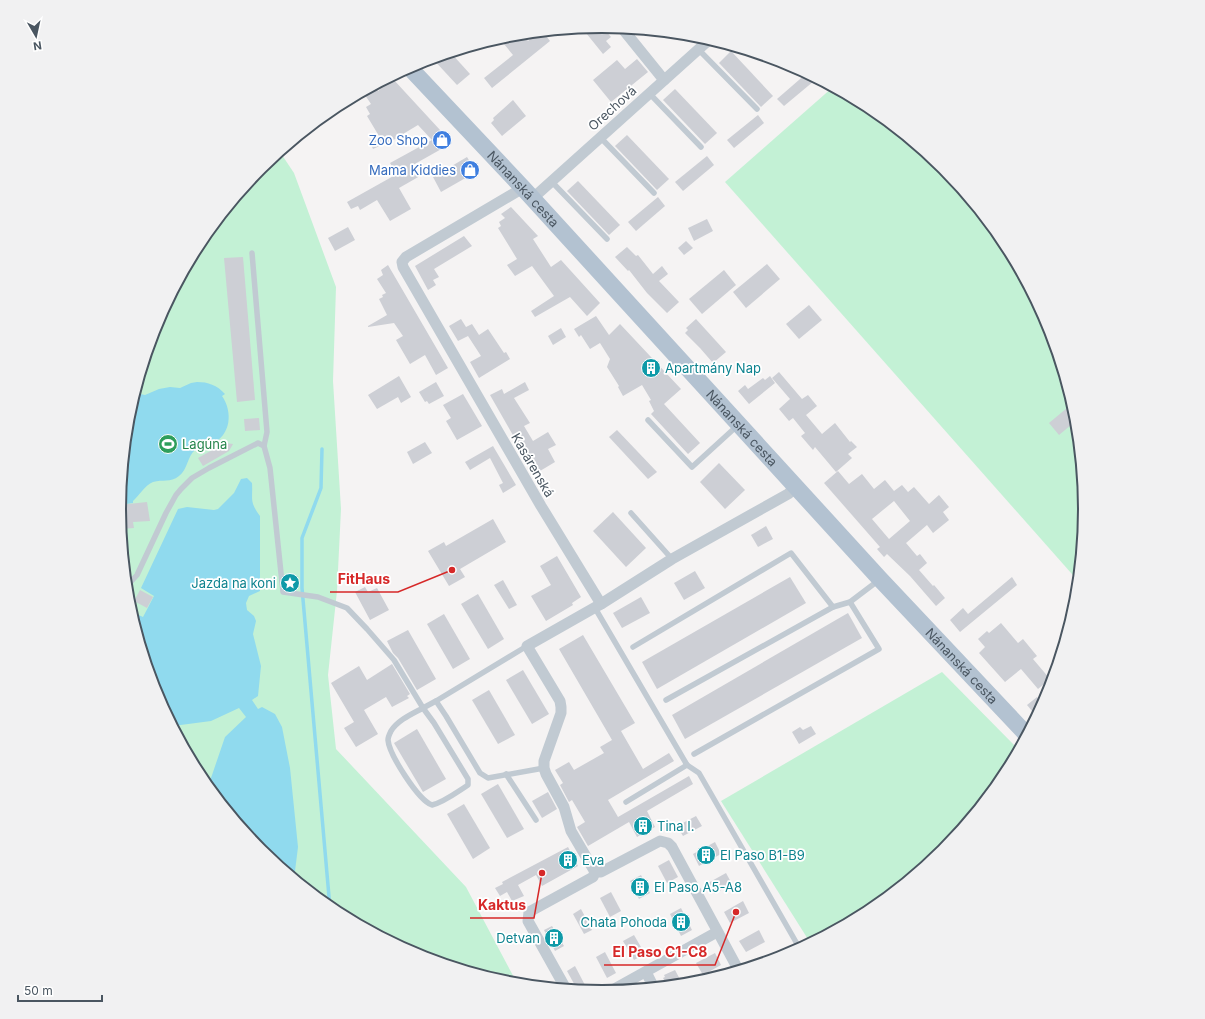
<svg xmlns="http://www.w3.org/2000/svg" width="1205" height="1019" font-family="Inter,sans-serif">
<rect width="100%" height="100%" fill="#f5f3f3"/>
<!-- green -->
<g fill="#c3f1d5">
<polygon points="833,87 871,108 945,168 1005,241 1049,325 1077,415 1086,510 1079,582 725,182"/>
<polygon points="280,152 294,173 336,287 333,381 341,509 337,591 328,675 336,749 466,887 518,985 508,984 417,956 334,911 260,851 200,778 156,694 128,604 119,509 128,415 156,324 201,241 261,167"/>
<polygon points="942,672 1019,750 1004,778 944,852 871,912 811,944 721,801"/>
</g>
<!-- water -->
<g fill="#90daee">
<path d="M197 382C208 382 217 385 225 394L222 396C233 412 231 435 212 444 207 446 199 446 195 450 187 457 188 469 179 476 170 483 163 479 153 482 145 485 139 496 133 501V503L119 505 128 415 135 393 145 395 159 389 170 387 180 388 191 383Z"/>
<path d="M247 478 252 483C253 500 249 501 260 516V591L249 596 246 603 247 610 254 616 256 621 253 634 261 666 258 696 252 700 258 709 262 707 275 714 282 727 290 768 298 847 294 879 260 851 209 789 211 778 225 737 246 717 239 708 211 721 173 726 156 694 130 611 143 617 154 596 141 588 178 509 187 507 214 510 218 509 234 493 241 479Z"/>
</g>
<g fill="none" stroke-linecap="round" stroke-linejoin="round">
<!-- stream -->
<polyline stroke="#90daee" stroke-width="3.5" points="322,449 321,488 302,538 302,588 330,908"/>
</g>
<!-- building -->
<g fill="#cdcfd5" fill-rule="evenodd">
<polygon points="594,27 595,27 600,33 604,29 611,37 606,41 611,47 603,54 586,33"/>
<polygon points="538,32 543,32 550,41 492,88 484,78 513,55 499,38 508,35 523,34 528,41"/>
<polygon points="731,51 773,96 761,107 719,63"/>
<polygon points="451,53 470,74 457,85 432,58"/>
<polygon points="637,59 648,72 611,102 593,80 617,60 625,69"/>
<polygon points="807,73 814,81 784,106 777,99"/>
<polygon points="393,79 452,143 413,165 420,176 399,188 411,209 390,221 377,200 360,210 358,206 351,209 347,202 397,174 390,163 432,140 418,125 403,134 404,135 373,149 369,140 379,136 367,116 370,114 366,107 371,104 363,92 374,86 378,91"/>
<polygon points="675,89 717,133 705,144 663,100"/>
<polygon points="513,100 526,116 502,136 491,123 494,120 493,118"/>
<polygon points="758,115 764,123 734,148 727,140"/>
<polygon points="627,135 669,179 657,190 615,146"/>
<polygon points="707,156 714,165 683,191 675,182"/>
<polygon points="467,157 476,172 441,192 433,177"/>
<polygon points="578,181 620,225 609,235 567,191"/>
<polygon points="658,197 665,206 636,231 628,222"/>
<polygon points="511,207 538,236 533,239 551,267 561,260 600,303 587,316 570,297 535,317 531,311 554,296 532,266 515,276 507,265 517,259 498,228 501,226 499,222 505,218 501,214"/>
<polygon points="707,219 713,231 694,241 688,228"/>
<polygon points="348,227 355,240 335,251 328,238"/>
<polygon points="464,236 472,246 434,269 439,277 433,280 436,285 428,290 415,266"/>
<polygon points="686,241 693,248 684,255 678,248"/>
<polygon points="627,247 636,256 638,255 653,274 662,266 668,274 659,281 679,302 667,313 647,293 629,270 628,271 615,257"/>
<polygon points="243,257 255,400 237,402 224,258"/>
<polygon points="767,264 780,279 746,308 733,292"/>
<polygon points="388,265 448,368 436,375 425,355 410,364 396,340 403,336 394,323 368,327 368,326 387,315 379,299 383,297 382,295 386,293 377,279 383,275 381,270"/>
<polygon points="724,270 736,285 702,314 689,299"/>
<polygon points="809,305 822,320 799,339 786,324"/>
<polygon points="596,316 609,335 620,324 681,389 664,404 700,443 688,454 651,414 654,411 649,401 651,400 642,385 623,396 618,387 619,386 607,367 610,359 600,343 590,349 581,335 579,337 574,329"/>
<polygon points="461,319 466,327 472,324 479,335 488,329 504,353 506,352 510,359 479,378 470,362 481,356 468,336 458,341 449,326"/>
<polygon points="696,319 726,352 713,363 700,348 685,333 688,330 686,328"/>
<polygon points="561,328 566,337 553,345 548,336"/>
<polygon points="779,372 802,399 808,395 817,406 806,415 822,434 835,423 850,442 851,441 857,447 848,454 852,458 836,472 815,447 813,450 801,436 805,433 793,418 789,421 779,409 790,399 772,378"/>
<polygon points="399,376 411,397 401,403 398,397 377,409 368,395"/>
<polygon points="770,376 775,383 749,404 738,391 745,385 748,389 763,378 765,380"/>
<polygon points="436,382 444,396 429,404 427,401 425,402 419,392"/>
<polygon points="525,382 529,390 514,398 530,423 524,426 533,441 548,432 556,445 548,449 555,462 535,474 490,395 502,389 504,394"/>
<polygon points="463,394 482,426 457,440 446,421 451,418 443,405"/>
<polygon points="1073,403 1077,420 1059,435 1049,423"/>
<polygon points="259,418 260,430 245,431 244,419"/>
<polygon points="617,430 657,472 648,479 609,437"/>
<polygon points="425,442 432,453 413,464 407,452"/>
<polygon points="225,443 233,444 229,451 203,466 198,458"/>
<polygon points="493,446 516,485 503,493 499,485 503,483 490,458 470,470 465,462"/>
<polygon points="719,463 745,490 725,509 700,482"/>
<path d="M838 471 849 484 862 474 874 489 885 480 894 491 902 485 908 492 914 487 929 504 939 495 949 507 943 512 949 520 933 533 927 525 906 543 917 556 920 554 927 563 919 570 933 586 934 585 945 598 936 606 910 576 887 554 884 557 877 549 880 547 824 483ZM894 501 910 521 889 539 872 519Z"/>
<polygon points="147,502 150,521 133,522 134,528 121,529 119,505"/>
<polygon points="613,512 646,548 626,567 593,531"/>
<polygon points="493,519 506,542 460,569 465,577 449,586 428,551 444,542 446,546"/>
<polygon points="766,526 773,539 758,547 751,535"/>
<polygon points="557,556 581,597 572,603 573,605 546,621 531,596 551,585 540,566"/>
<polygon points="695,571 705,588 684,600 674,583"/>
<polygon points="790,577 806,603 657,689 642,662"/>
<polygon points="1012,577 1017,585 960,632 950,620 963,608 968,614"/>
<polygon points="503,580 517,605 509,609 494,585"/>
<polygon points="365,587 368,592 377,588 389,610 370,620 355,592"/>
<polygon points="140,590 153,597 147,608 134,601"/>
<polygon points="478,594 504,639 488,649 461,604"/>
<polygon points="641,597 650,613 622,628 613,613"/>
<polygon points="848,613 862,638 685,739 672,715"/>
<polygon points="444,614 470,659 453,669 427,624"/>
<polygon points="1001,623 1018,643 1023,639 1037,656 1033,659 1050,679 1038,689 1021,669 1005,682 979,653 985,647 978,639 987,631 989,633"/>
<polygon points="408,630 436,679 417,690 398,658 393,653 387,641"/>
<polygon points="583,635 635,723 621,731 643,769 669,753 674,761 608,800 618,817 689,776 693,784 647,811 655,827 637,837 629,822 588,846 577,827 585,822 572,800 569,802 560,785 563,783 555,770 569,762 574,770 604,753 600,747 612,740 559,649"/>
<polygon points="392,664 410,694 407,696 409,698 392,707 386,697 364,710 378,734 356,747 344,728 354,722 331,683 359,666 367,680"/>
<polygon points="523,670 549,714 532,724 506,680"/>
<polygon points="489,690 515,735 498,744 472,700"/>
<polygon points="1037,697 1044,704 1037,717 1027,705"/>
<polygon points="811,726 816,734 799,744 792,732 800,727 803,730"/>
<polygon points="417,729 446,779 423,792 394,743"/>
<polygon points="498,784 524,829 507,838 481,794"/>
<polygon points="548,792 557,809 542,818 532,801"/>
<polygon points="464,804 490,848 473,859 447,814"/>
<polygon points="696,816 702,826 683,836 677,826"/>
<polygon points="715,842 721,854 699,866 693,854"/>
<polygon points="568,847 578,866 542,886 536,875 518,885 524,896 512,901 507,892 500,896 495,888 503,884 502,882"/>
<polygon points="669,860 678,877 667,883 658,866"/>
<polygon points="726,873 732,884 714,894 708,883"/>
<polygon points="641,875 650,893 639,899 630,881"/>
<polygon points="611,892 621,911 610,917 600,898"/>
<polygon points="743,901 749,913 730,923 724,912"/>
<polygon points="681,908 692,930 681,936 670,914"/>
<polygon points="581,909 592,930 584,934 573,914"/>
<polygon points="552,926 564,946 555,951 544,930"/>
<polygon points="759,930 765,942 746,952 739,941"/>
<polygon points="634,935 645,954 634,960 623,941"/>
<polygon points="605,952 616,973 607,978 596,957"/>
<polygon points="715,953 721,965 703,975 696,963"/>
<polygon points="575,966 586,987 579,991 578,991 567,971"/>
<polygon points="675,970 683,985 668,987 663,978 665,977 664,975"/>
</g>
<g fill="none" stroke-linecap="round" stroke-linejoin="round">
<!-- service -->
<g stroke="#c1cad2" stroke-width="5.5">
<polyline points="699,50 757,109"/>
<polyline points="649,93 701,147"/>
<polyline points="600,137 654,193"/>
<polyline points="551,181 607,239"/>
<polyline points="252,253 267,432 264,446"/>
<polyline points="648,420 692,467 737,426"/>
<polyline points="631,513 672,559"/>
<polyline points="127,586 137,575 166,513 176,495 181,489 192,478 209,468 258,443 264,446 270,468 283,592 318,597 347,608 367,629 394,660 423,708 436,701 446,716 480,773 488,778 544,768"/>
<polyline points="595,608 687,765 699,773 800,949"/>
<polyline points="633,647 791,553 833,607"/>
<polyline points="666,700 833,607 850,602 879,580"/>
<polyline points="436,701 527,646"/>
<path d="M423 708 434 723 468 779V785C457 792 444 802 432 805 418 800 389 754 388 740 388 737 390 733 391 731 398 720 412 714 423 708Z"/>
<polyline points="694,754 879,649 850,602"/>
<polyline points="506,774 536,820"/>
<polyline points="626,802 687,765"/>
</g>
<!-- minor -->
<g stroke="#c1cad2" stroke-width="11">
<polyline points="622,28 664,80"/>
<polyline points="523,188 406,257 402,262 403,267 541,506 601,604"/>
<polyline points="533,198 710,39"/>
<polyline points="595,872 571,831 564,807 546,774 544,768 544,761 561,713 561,707 560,701 527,646 601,604 672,559 788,494 796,487"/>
<polyline points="595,872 601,872 660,841 668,843 672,847 739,971"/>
<polyline points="646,972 654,988"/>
<polyline points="566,989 528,921 529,912 593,877 595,872"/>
<polyline points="607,993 717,932"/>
</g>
<!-- primary -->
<path stroke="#b3c2d1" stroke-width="17" id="s1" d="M409 67 523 188 880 579 1027 735"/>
</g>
<!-- icons -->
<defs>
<g id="shop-disc" transform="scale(1)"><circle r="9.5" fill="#3f7fe0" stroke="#fff"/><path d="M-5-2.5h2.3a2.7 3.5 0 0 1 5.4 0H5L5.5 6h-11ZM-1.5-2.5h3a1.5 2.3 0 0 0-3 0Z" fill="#fff"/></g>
<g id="building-disc" transform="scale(1)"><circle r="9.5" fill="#0f9aa8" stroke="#fff"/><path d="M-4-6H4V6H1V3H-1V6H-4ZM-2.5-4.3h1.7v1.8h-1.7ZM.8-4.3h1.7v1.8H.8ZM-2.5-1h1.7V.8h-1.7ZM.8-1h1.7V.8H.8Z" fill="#fff"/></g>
<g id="stadium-disc" transform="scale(1)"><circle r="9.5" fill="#2e9e5b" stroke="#fff"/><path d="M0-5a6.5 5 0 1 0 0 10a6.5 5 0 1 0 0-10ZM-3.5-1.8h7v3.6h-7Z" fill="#fff"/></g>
<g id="sight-disc" transform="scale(1)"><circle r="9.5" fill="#0f9aa8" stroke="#fff"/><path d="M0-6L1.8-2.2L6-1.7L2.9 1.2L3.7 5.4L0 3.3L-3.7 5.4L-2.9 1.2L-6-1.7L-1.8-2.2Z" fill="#fff"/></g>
</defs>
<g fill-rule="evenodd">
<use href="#shop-disc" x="442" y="140"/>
<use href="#shop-disc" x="470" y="170"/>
<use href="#building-disc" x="651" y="368"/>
<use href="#stadium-disc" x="168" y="444"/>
<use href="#sight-disc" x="290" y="583"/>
<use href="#building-disc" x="643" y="826"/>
<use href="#building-disc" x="706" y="855"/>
<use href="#building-disc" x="568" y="860"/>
<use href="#building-disc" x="640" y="887"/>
<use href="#building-disc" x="681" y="922"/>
<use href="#building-disc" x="554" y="938"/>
</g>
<g text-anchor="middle" stroke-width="3.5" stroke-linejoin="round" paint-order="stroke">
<!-- street labels -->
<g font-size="13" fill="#4a5661" stroke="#fff">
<text transform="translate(612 108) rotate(-42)" y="5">Orechová</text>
<text dy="5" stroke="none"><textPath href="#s1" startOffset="167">Nánanská cesta</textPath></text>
<text dy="5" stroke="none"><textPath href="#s1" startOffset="491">Nánanská cesta</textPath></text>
<text transform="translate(533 465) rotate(60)" y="5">Kasárenská</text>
<text dy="5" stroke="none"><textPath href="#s1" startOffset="815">Nánanská cesta</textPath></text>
</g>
<!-- shop labels -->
<g font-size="13" fill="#366cbe" stroke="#fff" text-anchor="end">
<text x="428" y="145">Zoo Shop</text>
<text x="456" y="175">Mama Kiddies</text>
</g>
<!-- culture labels -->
<g font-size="13" fill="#0d838f" stroke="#fff" text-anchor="start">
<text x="665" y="373">Apartmány Nap</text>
<text x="276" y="588" text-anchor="end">Jazda na koni</text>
<text x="657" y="831">Tina I.</text>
<text x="720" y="860">El Paso B1-B9</text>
<text x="582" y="865">Eva</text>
<text x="654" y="892">El Paso A5-A8</text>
<text x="667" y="927" text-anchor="end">Chata Pohoda</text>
<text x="540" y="943" text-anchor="end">Detvan</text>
</g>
<!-- leisure labels -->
<g font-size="13" fill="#27864d" stroke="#fff" text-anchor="start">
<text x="182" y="449">Lagúna</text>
</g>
</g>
<!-- crop -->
<path d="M0 0H1205V1019H0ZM126 509a476 476 0 1 1 952 0a476 476 0 1 1-952 0Z" fill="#f1f1f2" fill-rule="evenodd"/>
<path fill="none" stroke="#4a5661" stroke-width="2" d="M126 509a476 476 0 1 1 952 0a476 476 0 1 1-952 0Z"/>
<!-- callouts -->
<path fill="none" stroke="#d62828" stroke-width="1.5" d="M452 570L398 592H330M542 873L534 918H470M736 912L715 965H604"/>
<g fill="#d62828" stroke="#fff" stroke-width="1.5">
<circle cx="452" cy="570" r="4"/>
<circle cx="542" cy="873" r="4"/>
<circle cx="736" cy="912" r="4"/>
</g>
<g font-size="14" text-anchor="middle" font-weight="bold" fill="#d62828" stroke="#fff" stroke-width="3.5" stroke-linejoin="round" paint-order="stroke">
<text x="364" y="584">FitHaus</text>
<text x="502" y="910">Kaktus</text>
<text x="660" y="957">El Paso C1-C8</text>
</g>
<!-- north arrow -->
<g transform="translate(36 36) rotate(171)" stroke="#ffffff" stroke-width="3" paint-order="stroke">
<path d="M0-3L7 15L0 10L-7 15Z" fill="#4a5661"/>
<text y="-6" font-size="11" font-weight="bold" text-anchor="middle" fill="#4a5661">N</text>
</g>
<!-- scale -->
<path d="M18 995v6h84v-6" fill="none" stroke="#4a5661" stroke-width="2"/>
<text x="24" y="995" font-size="12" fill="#4a5661" stroke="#ffffff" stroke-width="3" paint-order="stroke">50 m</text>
</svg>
